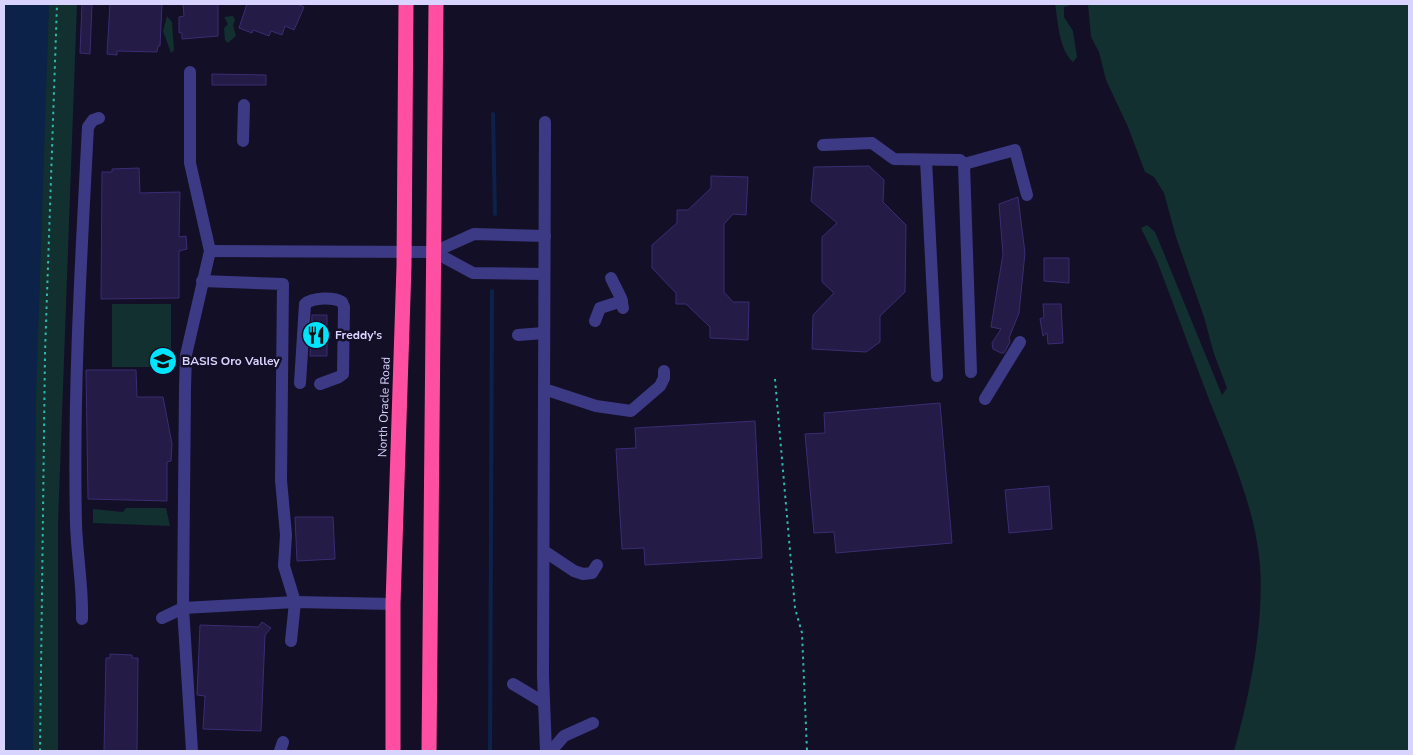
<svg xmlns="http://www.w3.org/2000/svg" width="1413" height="755" font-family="'Nunito Sans',sans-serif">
<rect width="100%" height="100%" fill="#130f26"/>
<!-- green -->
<g fill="#12302f">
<polygon points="4,4 77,4 58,524 58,751 4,751"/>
<path d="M1055 4H1076L1064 7V17L1073 31 1077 57 1073 62C1059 50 1058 21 1055 4Z"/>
<path d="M1088 4H1409V751H1234C1250 694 1264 624 1260 565 1255 508 1231 454 1210 402 1192 355 1175 308 1157 261L1141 228 1147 225 1155 232 1163 251 1222 395 1227 388 1214 354 1204 317 1176 237 1164 193 1154 177 1145 172 1128 127 1106 80 1099 52 1091 37Z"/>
<polygon points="167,16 172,22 174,50 171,53 163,31"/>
<polygon points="233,16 235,20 233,25 236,36 228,43 225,40 224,28 228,24 224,17"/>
<rect x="112" y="304" width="59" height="63"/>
<polygon points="126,508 166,508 170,526 93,523 93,509 123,512"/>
</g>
<!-- water -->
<polygon fill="#0c2248" points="4,4 49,4 36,397 33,751 4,751"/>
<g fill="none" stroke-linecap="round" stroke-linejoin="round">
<!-- stream -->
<g stroke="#0c2248" stroke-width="4">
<polyline points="493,114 495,214"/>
<polyline points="490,751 492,291"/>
</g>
</g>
<!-- building -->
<g fill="#241b47" stroke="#3b2d73">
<polygon points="82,4 92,4 90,54 80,53"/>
<polygon points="110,4 162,4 160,46 158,46 157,52 117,51 117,55 107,54"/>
<polygon points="183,4 218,4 218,36 182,39 182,33 179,33 179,17 184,16"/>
<polygon points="247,4 297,4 304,7 294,30 285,26 282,35 271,31 269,36 253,30 252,33 239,28"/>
<polygon points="212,74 266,75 266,85 212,85"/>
<polygon points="869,166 884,180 883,202 906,225 905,292 880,316 880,342 866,352 812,349 813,315 834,293 822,282 822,237 837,223 811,201 814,167"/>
<polygon points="139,168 140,193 180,192 179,237 186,236 187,249 179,251 179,298 101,299 102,172 112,172 112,169"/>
<polygon points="711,176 748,177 746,215 733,214 724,224 724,292 733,302 749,302 748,340 710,338 710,327 686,304 676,304 676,293 652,268 652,245 677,223 677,210 688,210 711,188"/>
<polygon points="1018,197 1025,253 1019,313 1009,338 1010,342 1004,353 1001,353 993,349 992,343 1001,329 991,327 1003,254 999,204"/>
<polygon points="1044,258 1069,258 1069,283 1044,281"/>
<polygon points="1043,304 1061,304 1063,343 1048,344 1047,333 1043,336 1040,319 1044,317"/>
<polygon points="312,315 327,315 327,356 310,356"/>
<polygon points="86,370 136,370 137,397 163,397 172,444 171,461 167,462 167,501 88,499"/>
<polygon points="940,403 952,543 836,553 834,532 814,533 805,434 825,433 824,413"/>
<polygon points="755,421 762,558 645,565 644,548 622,549 616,449 636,448 635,428"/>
<polygon points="1049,486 1052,529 1009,533 1005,490"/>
<polygon points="295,517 333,517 335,559 297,561"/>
<polygon points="262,622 271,628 265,635 261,731 203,729 205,696 197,695 200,625 258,627"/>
<polygon points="110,654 132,655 132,658 138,658 137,751 104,751 106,658 110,658"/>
</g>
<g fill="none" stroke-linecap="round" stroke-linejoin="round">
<!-- path -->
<g stroke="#2fb8b0" stroke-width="2" stroke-dasharray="2.5 4" stroke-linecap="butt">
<polyline points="775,379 795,608 802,633 807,751"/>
<polyline points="40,751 45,353 57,4"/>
</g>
<!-- minor -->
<g stroke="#3d3a85" stroke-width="12">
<polyline points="190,72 190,163 210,251 186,355 185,388 183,608 192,751"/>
<polyline points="545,122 543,676 546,751"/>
<polyline points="243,141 244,105"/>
<polyline points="823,145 872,143 894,159 960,160 964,164 971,372"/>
<polyline points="926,160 937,376"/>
<polyline points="964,164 1015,150 1027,195"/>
<polyline points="210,251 434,252 474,234 545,236"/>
<polyline points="434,252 473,273 544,274"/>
<polyline points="611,278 621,298 623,308"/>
<polyline points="202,281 283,284 281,480 286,535 284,566 295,602 291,641"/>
<polyline points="595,321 600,308 622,301"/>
<polyline points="518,335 544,333"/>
<path d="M300 383 305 304C313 297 334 297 342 302L344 307 343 374 339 377 320 384"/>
<polyline points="544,389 596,406 631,411 660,386 664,378 664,371"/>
<polyline points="985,399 1020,342"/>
<polyline points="544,551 574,571 583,574 592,573 597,565"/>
<polyline points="162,618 183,608 295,602 393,604"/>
<path d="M82 619C83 587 77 556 76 524 73 392 81 259 88 127L93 120 99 118"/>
<polyline points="513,684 543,702"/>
<polyline points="280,751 283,742"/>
<polyline points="551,751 564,736 593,723"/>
</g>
<!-- highway -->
<g stroke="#ff4fa3" stroke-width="15">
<polyline points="393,751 393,604 404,266 406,4"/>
<polyline points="429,751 436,4"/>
</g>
</g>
<!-- icons -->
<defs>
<g id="restaurant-disc" transform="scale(1.4375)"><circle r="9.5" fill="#00e5ff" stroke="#130f26"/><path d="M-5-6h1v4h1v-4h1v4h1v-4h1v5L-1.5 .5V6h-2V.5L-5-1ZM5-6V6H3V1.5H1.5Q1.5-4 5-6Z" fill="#111"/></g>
<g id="school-disc" transform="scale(1.4375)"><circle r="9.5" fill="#00e5ff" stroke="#130f26"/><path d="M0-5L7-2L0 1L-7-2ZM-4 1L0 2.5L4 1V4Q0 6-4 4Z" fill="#111"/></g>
</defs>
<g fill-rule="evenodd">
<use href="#restaurant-disc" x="316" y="335"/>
<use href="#school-disc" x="163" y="361"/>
</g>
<g text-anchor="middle" stroke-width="5" stroke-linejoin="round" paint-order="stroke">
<!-- poi labels -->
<g font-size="12" font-weight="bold" fill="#d9d4ff" stroke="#130f26" text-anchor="start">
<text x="335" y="339">Freddy's</text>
<text x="182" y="365">BASIS Oro Valley</text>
</g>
<!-- street labels -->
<g font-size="12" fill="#d9d4ff" stroke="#130f26">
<text transform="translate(384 407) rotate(-88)" y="4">North Oracle Road</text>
</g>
</g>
<!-- border -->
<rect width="1413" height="755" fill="none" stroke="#d9d4ff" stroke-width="10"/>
</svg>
